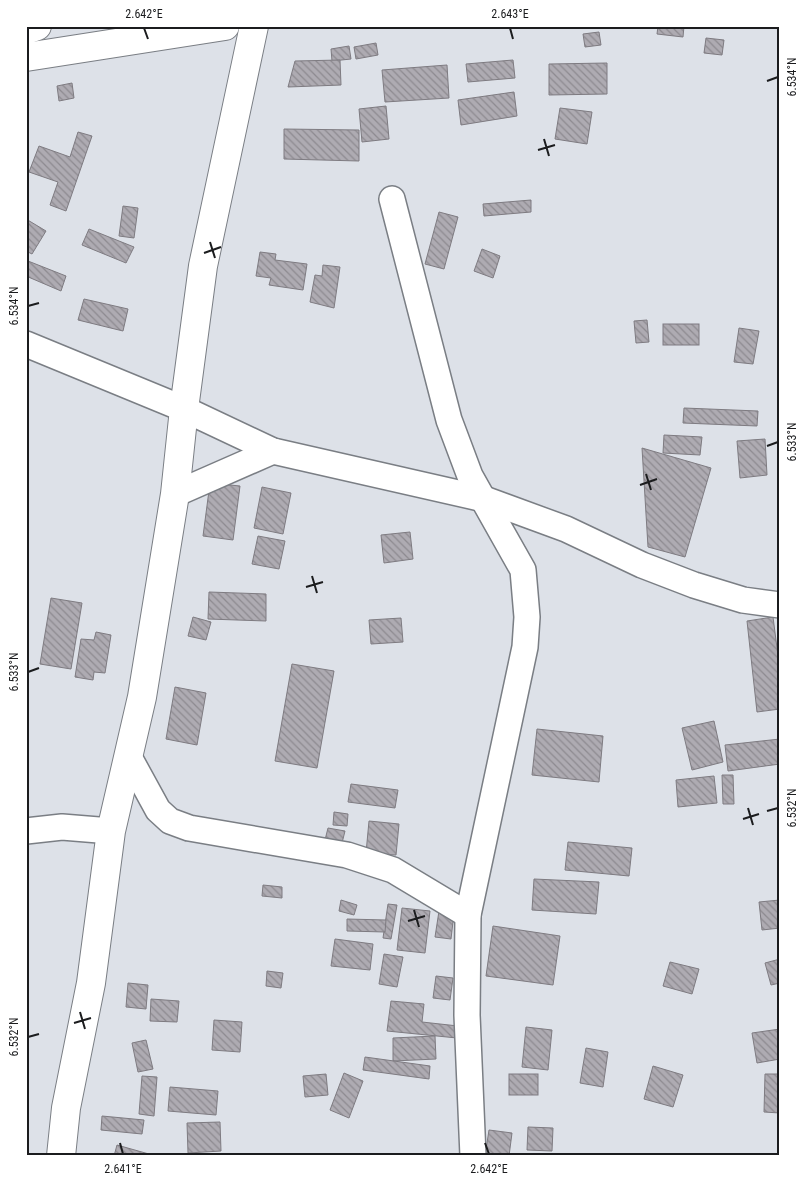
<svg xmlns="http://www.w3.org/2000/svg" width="806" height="1182" font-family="'Roboto Condensed',sans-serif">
<defs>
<pattern id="building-back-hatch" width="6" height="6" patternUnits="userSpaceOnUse" patternTransform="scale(1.25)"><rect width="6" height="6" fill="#aeabb2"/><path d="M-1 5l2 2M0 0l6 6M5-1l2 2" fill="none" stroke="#8d8a90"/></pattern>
</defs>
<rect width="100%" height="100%" fill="#dde1e8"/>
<!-- building -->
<g fill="url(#building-back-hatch)" stroke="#7e7b81">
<polygon points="658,26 684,26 683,37 657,34"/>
<polygon points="599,32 601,45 585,47 583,34"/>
<polygon points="706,38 724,40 722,55 704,53"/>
<polygon points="376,43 378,55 356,59 354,47"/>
<polygon points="349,46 351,59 332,61 331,49"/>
<polygon points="340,60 341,85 288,87 295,61"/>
<polygon points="513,60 515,78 468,82 466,64"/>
<polygon points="607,63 607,94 549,95 549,64"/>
<polygon points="447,65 449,98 385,102 382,70"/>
<polygon points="72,83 74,98 59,101 57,86"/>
<polygon points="514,92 517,116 461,125 458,100"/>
<polygon points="386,106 389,139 362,142 359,109"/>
<polygon points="560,108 592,112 587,144 555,139"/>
<polygon points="284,129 359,130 359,161 284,159"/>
<polygon points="78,132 92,136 66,211 50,205 58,182 29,172 39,146 70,157"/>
<polygon points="531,200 531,212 484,216 483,204"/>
<polygon points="123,206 138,208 134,238 119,236"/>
<polygon points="439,212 458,217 444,269 425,264"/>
<polygon points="26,219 46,231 32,254 26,251"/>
<polygon points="89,229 134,247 126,263 82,245"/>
<polygon points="482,249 500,256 493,278 474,271"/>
<polygon points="260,252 276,254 275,260 307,264 303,290 269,285 271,278 256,276"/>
<polygon points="28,261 66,276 61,291 26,276"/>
<polygon points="323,265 340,267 334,308 310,302 315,275 322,276"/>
<polygon points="84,299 128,309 123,331 78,320"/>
<polygon points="647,320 649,342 636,343 634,321"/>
<rect x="663" y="324" width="36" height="21"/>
<polygon points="739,328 759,331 753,364 734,362"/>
<polygon points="684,408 758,411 757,426 683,423"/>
<polygon points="664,435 702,437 700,455 663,453"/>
<polygon points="765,439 767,475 740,478 737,441"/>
<polygon points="642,448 711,468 685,557 648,547"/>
<polygon points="210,483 240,486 233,540 203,536"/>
<polygon points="262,487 291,493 283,534 254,528"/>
<polygon points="410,532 413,559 384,563 381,535"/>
<polygon points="258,536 285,541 279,569 252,564"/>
<polygon points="209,592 266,594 266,621 208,619"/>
<polygon points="51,598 82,603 71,669 40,664"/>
<polygon points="193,617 211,622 206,640 188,636"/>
<polygon points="773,617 780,671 780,709 757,712 747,621"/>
<polygon points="401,618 403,642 371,644 369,620"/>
<polygon points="96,632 111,635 105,673 94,672 93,680 75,677 81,639 94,640"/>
<polygon points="292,664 334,671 317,768 275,761"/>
<polygon points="175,687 206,693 197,745 166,739"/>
<polygon points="714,721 723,762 692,770 682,728"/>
<polygon points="537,729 603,736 599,782 532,775"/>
<polygon points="780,739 780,764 728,771 725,745"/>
<polygon points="722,775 733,775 734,804 723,804"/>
<polygon points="714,776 717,803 678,807 676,780"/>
<polygon points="351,784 398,790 395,808 348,802"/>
<polygon points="334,812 348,814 347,826 333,825"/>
<polygon points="369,821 399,824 396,855 366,853"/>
<polygon points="328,828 345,831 342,843 325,840"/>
<polygon points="568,842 632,848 629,876 565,870"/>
<polygon points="534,879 599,882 596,914 532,910"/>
<polygon points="263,885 282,887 282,898 262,896"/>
<polygon points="341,900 357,905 354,915 339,911"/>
<polygon points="780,900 780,928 762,930 759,902"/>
<polygon points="388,904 397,905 391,939 383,938"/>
<polygon points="402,908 430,911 425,953 397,950"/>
<polygon points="439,911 454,913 451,939 435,937"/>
<polygon points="347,919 386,920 385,932 347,931"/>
<polygon points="493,926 560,936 553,985 486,976"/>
<polygon points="335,939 373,944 370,970 331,966"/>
<polygon points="384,954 403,957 397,987 379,984"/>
<polygon points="780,959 780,983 771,985 765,963"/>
<polygon points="670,962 699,969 692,994 663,986"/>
<polygon points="267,971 283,973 281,988 266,986"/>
<polygon points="436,976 453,978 450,1000 433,998"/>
<polygon points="128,983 148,985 146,1009 126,1007"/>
<polygon points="151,999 179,1001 177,1022 150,1021"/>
<polygon points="391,1001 424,1004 422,1022 458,1026 457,1038 387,1031"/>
<polygon points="214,1020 242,1022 240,1052 212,1050"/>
<polygon points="526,1027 552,1030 548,1070 522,1067"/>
<polygon points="780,1029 780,1059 757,1063 752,1033"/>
<polygon points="435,1036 436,1059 393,1061 393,1038"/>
<polygon points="146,1040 153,1069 138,1072 132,1043"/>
<polygon points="586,1048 608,1052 603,1087 580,1083"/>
<polygon points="365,1057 430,1066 429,1079 363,1070"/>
<polygon points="653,1066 683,1075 673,1107 644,1099"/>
<polygon points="344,1073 363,1081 349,1118 330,1110"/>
<polygon points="326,1074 328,1095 305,1097 303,1076"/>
<rect x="509" y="1074" width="29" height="21"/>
<polygon points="765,1074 780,1074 780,1113 764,1112"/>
<polygon points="142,1076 157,1077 154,1116 139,1114"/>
<polygon points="170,1087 218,1091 216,1115 168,1111"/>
<polygon points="102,1116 144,1120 142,1134 101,1130"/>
<polygon points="220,1122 221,1151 188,1153 187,1123"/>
<polygon points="528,1127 553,1128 552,1151 527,1150"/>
<polygon points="489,1130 512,1133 509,1156 485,1156"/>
<polygon points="117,1145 156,1156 114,1156"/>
</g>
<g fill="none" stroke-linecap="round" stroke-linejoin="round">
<!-- minor casing -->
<g stroke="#7a7e84" stroke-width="28">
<g id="minor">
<polyline points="392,199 449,420 470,476 523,570 527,617 525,647 468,915 467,1015 473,1156"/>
<polyline points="26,344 184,409 273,451 484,499 566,529 642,565 694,585 743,600 780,605"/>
<polyline points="175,494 273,451"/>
<polyline points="129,757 158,810 170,821 189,828 347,855 393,870 468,915"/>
<polyline points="26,831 62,827 111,831"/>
</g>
</g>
<!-- tertiary casing -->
<g stroke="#7a7e84" stroke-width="30">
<polyline id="tertiary" points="61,1156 66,1108 91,983 111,831 142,697 175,494 184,409 203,266 254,26"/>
</g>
<!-- secondary casing -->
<g stroke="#7a7e84" stroke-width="30">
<g id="secondary">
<polyline points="26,30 37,26"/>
<polyline points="26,57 225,26"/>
</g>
</g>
<!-- minor -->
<use href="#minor" stroke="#fff" stroke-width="25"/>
<!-- tertiary -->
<use href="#tertiary" stroke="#fff" stroke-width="28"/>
<!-- secondary -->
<use href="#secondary" stroke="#fff" stroke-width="28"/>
</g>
<!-- ticks -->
<path fill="none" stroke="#1b1c1e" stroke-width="2" d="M144 28 148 39M510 28 513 39M767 81 778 77M544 139 549 156M538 150 555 145M210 242 215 258M204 253 221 247M28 306 39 303M767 446 778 442M646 474 651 490M640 485 657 479M312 576 317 593M306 587 323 582M28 672 39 668M748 808 753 825M767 811 778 808M743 819 759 814M414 910 419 927M408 921 425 916M80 1012 85 1029M74 1023 91 1018M28 1037 39 1034M120 1143 123 1154M485 1143 489 1154"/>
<!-- border -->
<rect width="806" height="1182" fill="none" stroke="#ffffff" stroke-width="55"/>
<rect x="28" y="28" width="750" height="1126" fill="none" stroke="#1b1c1e" stroke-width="2"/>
<g font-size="12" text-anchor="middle" fill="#1b1c1e">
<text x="144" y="18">2.642°E</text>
<text x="510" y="18">2.643°E</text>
<text transform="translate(792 77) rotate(-90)" y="4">6.534°N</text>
<text transform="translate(14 306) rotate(-90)" y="4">6.534°N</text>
<text transform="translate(792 442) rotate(-90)" y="4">6.533°N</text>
<text transform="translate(14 672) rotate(-90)" y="4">6.533°N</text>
<text transform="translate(792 808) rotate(-90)" y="4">6.532°N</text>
<text transform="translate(14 1037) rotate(-90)" y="4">6.532°N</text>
<text x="123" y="1173">2.641°E</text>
<text x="489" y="1173">2.642°E</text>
</g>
</svg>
